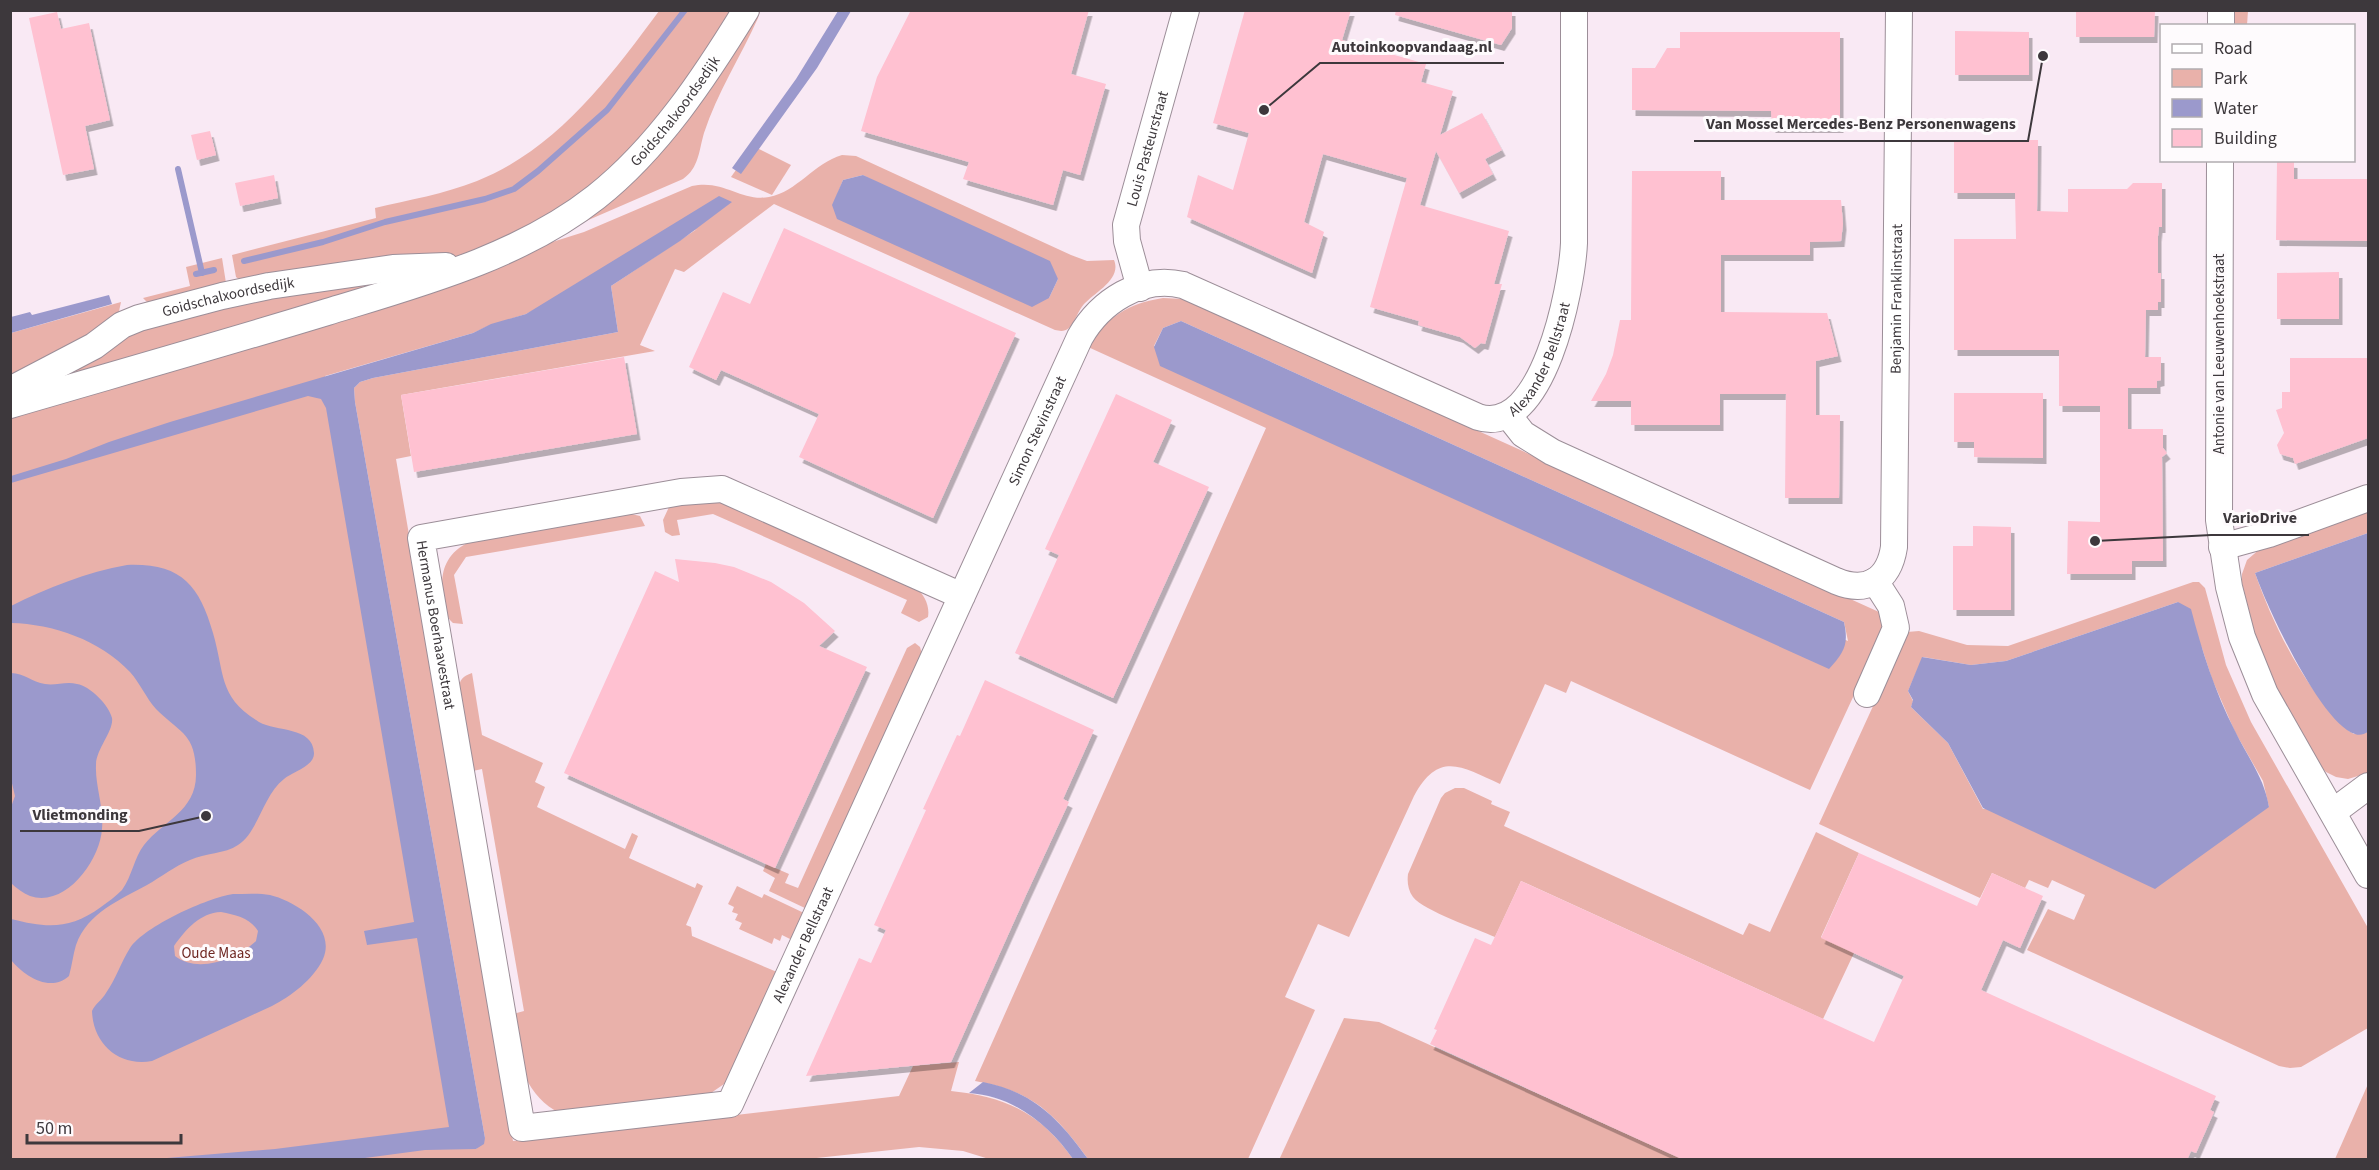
<svg xmlns="http://www.w3.org/2000/svg" width="2379" height="1170" font-family="'Source Sans 3',sans-serif">
<defs>
<filter id="shadow"><feDropShadow dx="3.5" dy="6" stdDeviation="0" flood-color="#0004"/></filter>
</defs>
<rect width="100%" height="100%" fill="#f9e9f4"/>
<!-- green -->
<g fill="#e9b1aa" fill-rule="evenodd">
<path d="M659 11H736L666 113 609 175 527 229 461 256 445 259 246 285 236 277 232 255 376 218 375 208C409 200 444 194 477 181 557 149 610 77 659 11Z"/>
<path d="M755 11H760L758 18C741 56 717 93 704 133 699 150 699 168 683 179L563 231Z"/>
<polygon points="2232,11 2248,11 2247,25 2232,26"/>
<polygon points="753,146 791,165 772,195 731,177"/>
<path d="M842 155 856 156 1071 255 1087 261 1114 260C1122 279 1095 292 1084 304 1078 311 1075 322 1069 328 1064 332 1060 331 1055 330L774 204 684 272 675 269 640 345 655 351 401 395 411 456 396 459 513 1141 899 1096 913 1066 959 1062 951 1091C1007 1097 1040 1113 1073 1159H989L963 1151 919 1147 798 1160H11V413L584 232 692 186C724 179 741 202 769 197 797 192 814 163 842 155ZM863 175 1058 279 1049 298 833 205 843 180ZM697 229 611 286 618 332 373 378 360 382 354 388 355 402 485 1138 476 1149H459L325 376 473 333 486 327 526 314Z"/>
<polygon points="222,258 226,283 148,303 143,298 190,286 186,267"/>
<polygon points="430,269 11,394 114,340 210,304"/>
<path d="M1163 298 1184 299 1195 303 1879 612 1886 626 1810 790 1571 681 1566 693 1545 684 1500 784C1462 767 1439 750 1414 796L1349 937 1318 924 1285 997 1315 1010 1248 1159H1088C1055 1114 1033 1091 975 1081L1266 428 1088 347C1108 316 1127 304 1163 298ZM1181 321 1844 622 1848 641 1154 346 1163 328Z"/>
<polygon points="121,302 118,316 11,383 11,333"/>
<path d="M718 500 916 587C924 595 930 605 928 617L919 622 901 613 907 600 713 514 677 520 680 535 672 536 665 532 663 520 669 507Z"/>
<path d="M2368 510V533L2255 573C2275 630 2305 689 2349 731L2354 734 2368 732V773L2348 779 2336 777 2326 772 2319 765 2280 698 2256 639 2242 583V574L2247 560 2261 548Z"/>
<path d="M627 513 640 516 645 526 466 557 454 575 463 624 453 623C446 617 446 611 444 602 439 576 443 555 469 542Z"/>
<path d="M2193 582H2199L2205 588 2226 665 2251 722 2368 928V1028L2301 1067 2290 1068 2279 1066 2027 950 2048 909 2074 920 2085 895 2052 880 2048 888 2029 880 2025 888 1992 873 1980 898 1819 824 1907 632 1919 631 1967 645 2008 646ZM2178 602 2202 648 2212 679 2235 732 2263 781 2269 807 1983 809 1948 743 1911 707 1913 701 1908 691 1923 657 1971 665 2006 661Z"/>
<polygon points="915,643 920,647 922,654 807,909 769,891 775,878 763,871 766,864 789,874 785,883 798,888 907,648"/>
<path d="M472 673 482 735 543 763 535 782 545 787 537 807 625 849 632 833 638 836 629 858 695 888 697 883 703 886 686 925 691 927 692 936 777 972 727 1082 708 1095 560 1113C544 1106 533 1092 525 1077L513 1014 524 1011 482 769 473 771 459 689C459 680 463 676 472 673Z"/>
<path d="M1455 788H1464L1492 801 1491 804 1510 812 1504 826 1743 935 1749 923 1770 932 1816 832 1859 853 1821 937 1854 953 1823 1019 1521 881 1495 937C1477 929 1424 911 1413 897 1408 890 1407 882 1408 874L1441 798 1445 793Z"/>
<polygon points="737,886 762,898 764,894 804,913 792,940 782,935 780,941 774,938 772,944 739,929 742,923 735,920 738,914 732,912 734,907 728,904"/>
<polygon points="1344,1018 1379,1022 1684,1160 1279,1160"/>
<polygon points="2368,1084 2368,1159 2335,1159"/>
</g>
<!-- water -->
<g fill="#9b99cc" fill-rule="evenodd">
<polygon points="838,11 851,11 817,68 741,174 732,168 796,79"/>
<polygon points="863,175 1050,261 1058,279 1049,298 1032,307 837,219 832,205 843,180"/>
<polygon points="719,196 732,202 680,241 611,286 618,332 373,378 360,382 354,388 355,402 485,1138 484,1144 476,1149 425,1150 350,1160 155,1159 275,1149 449,1127 417,938 367,945 364,931 414,922 326,408 321,399 308,396 11,483 11,476 66,459 109,442 170,422 473,333 491,324 526,314"/>
<polygon points="109,295 112,304 11,333 11,317 30,312 32,315"/>
<path d="M1181 321 1844 622C1849 645 1844 652 1829 669L1160 366 1154 347 1163 328Z"/>
<path d="M2368 533V732C2364 734 2360 736 2355 734 2321 724 2267 607 2255 573Z"/>
<path d="M127 565C180 563 199 584 213 633 225 674 218 697 259 722 276 732 313 726 314 753 315 766 292 772 284 779 263 795 259 831 238 845 225 854 205 853 190 860 175 866 161 877 147 885 120 900 88 912 76 945 73 955 72 965 69 976 50 993 24 976 11 960V919C47 928 69 930 101 907 108 902 116 896 122 890 132 876 134 858 144 845 163 821 196 811 196 775 196 733 181 734 156 709 146 698 140 683 130 672 100 640 53 624 11 623V606C47 588 87 572 127 565Z"/>
<path d="M2178 602 2191 609C2202 651 2215 692 2235 731 2248 758 2264 777 2269 807L2155 889 1983 808 1948 743 1911 707 1913 700 1908 691 1922 657 1971 665 2006 661Z"/>
<path d="M11 673C24 673 32 682 45 684 55 686 66 681 77 684 90 686 109 705 112 718 114 731 96 749 96 765 95 786 104 807 102 829 100 860 66 908 30 896 23 893 16 888 11 883V807L15 796 10 775Z"/>
<path d="M233 894C245 894 258 893 270 895 295 901 337 927 323 959 313 980 291 996 272 1006L152 1061C119 1067 93 1044 92 1011 95 1004 102 1000 106 993 116 979 121 962 130 948 145 926 207 898 233 894ZM221 912C236 915 250 918 258 931L256 941C237 959 198 974 175 956L174 946C186 929 200 913 221 912Z"/>
<path d="M983 1082C1034 1092 1059 1119 1088 1159H1073C1049 1125 1014 1096 969 1093Z"/>
</g>
<g fill="none" stroke-linecap="round" stroke-linejoin="round">
<!-- stream -->
<g stroke="#9b99cc" stroke-width="6">
<polyline points="178,169 202,273"/>
<polyline points="244,261 323,242 385,222 485,199 514,189 538,171 607,110 685,10"/>
<polyline points="196,274 214,270"/>
</g>
</g>
<!-- building -->
<g fill="#ffc1d1" filter="url(#shadow)">
<polygon points="911,10 1089,10 1071,74 1106,84 1080,175 1063,170 1053,205 963,179 969,162 861,131 877,77"/>
<polygon points="1245,10 1351,10 1342,40 1426,64 1421,82 1453,91 1440,135 1482,113 1502,150 1485,159 1493,174 1459,193 1436,151 1420,205 1509,231 1494,284 1502,284 1485,344 1481,343 1475,348 1460,337 1418,325 1419,321 1370,307 1407,178 1323,154 1304,222 1324,232 1312,273 1187,217 1198,175 1233,190 1249,133 1213,123"/>
<polygon points="1396,10 1512,10 1512,28 1501,45 1395,15"/>
<polygon points="2076,10 2155,10 2154,37 2076,37"/>
<polygon points="57,12 61,29 89,23 110,120 85,126 94,169 63,175 29,18"/>
<polygon points="1955,31 2029,32 2029,75 1955,75"/>
<polygon points="1680,32 1840,32 1840,127 1772,127 1771,111 1632,110 1632,68 1655,68 1667,48 1680,48"/>
<polygon points="210,131 216,155 197,160 191,135"/>
<polygon points="1954,140 2038,140 2037,211 2068,212 2068,189 2127,189 2133,183 2162,183 2162,227 2159,227 2158,236 2158,273 2161,273 2161,302 2158,302 2158,310 2146,310 2145,357 2161,357 2161,380 2157,381 2157,388 2128,388 2128,429 2163,429 2163,448 2167,453 2162,457 2163,561 2132,561 2132,574 2067,574 2068,521 2100,522 2100,406 2059,406 2059,350 1954,350 1954,239 2016,239 2015,193 1954,193"/>
<polygon points="2277,161 2294,162 2294,179 2368,179 2368,241 2276,240"/>
<polygon points="1632,171 1721,171 1721,200 1841,200 1843,224 1841,241 1810,242 1810,255 1721,255 1721,312 1827,313 1838,356 1816,361 1816,415 1840,415 1839,498 1785,498 1786,394 1720,394 1720,425 1631,425 1631,401 1591,401 1606,374 1613,355 1620,320 1631,320"/>
<polygon points="274,175 278,198 240,206 235,183"/>
<polygon points="784,228 1016,333 933,518 799,457 819,414 721,370 716,380 689,367 723,292 750,304"/>
<polygon points="2339,272 2339,319 2277,319 2277,273"/>
<polygon points="624,357 637,434 414,472 401,395"/>
<polygon points="2290,358 2368,358 2368,438 2295,464 2293,458 2280,454 2277,445 2284,433 2276,410 2282,408 2282,392 2290,392"/>
<polygon points="1954,393 2043,393 2043,458 1974,457 1974,442 1954,442"/>
<polygon points="1116,394 1172,420 1153,462 1209,487 1113,698 1015,653 1059,555 1045,549"/>
<polygon points="1973,526 2011,527 2011,610 1953,610 1953,546 1973,546"/>
<polygon points="675,559 715,563 734,567 771,582 804,603 835,631 819,646 867,667 775,868 564,773 655,571 679,582"/>
<polygon points="985,680 1094,730 1063,799 1069,802 1026,895 951,1062 806,1076 859,958 871,963 886,930 874,925 926,810 923,809 957,735 960,736"/>
<polygon points="1859,853 1977,906 1992,873 2043,896 2020,948 2003,940 1981,990 2216,1096 2210,1110 2214,1112 2196,1153 2191,1151 2187,1160 1684,1160 1430,1044 1437,1030 1434,1029 1475,938 1491,945 1521,881 1874,1042 1904,976 1821,938"/>
</g>
<g fill="none" stroke-linecap="round" stroke-linejoin="round">
<!-- minor casing -->
<g stroke="#9c8e98" stroke-width="28">
<g id="minor">
<polyline points="2221,26 2221,10"/>
<polyline points="2220,160 2219,520 2229,587 2242,637 2265,694 2368,875"/>
<path id="s1" d="M1140 288 1127 241 1126 225 1186 10"/>
<path id="s2" d="M10 390 94 346 122 325 139 318 222 296 269 286 393 268 446 266"/>
<path id="s3" d="M10 405C116 374 222 344 327 312 419 284 520 257 596 197 658 148 705 77 746 10"/>
<path id="s4" d="M1508 415 1523 434 1552 452 1836 581C1867 594 1889 580 1894 547L1899 10"/>
<polyline points="2222,547 2269,534 2368,498"/>
<path id="s5" d="M962 596 722 489 681 492 421 538 522 1128 730 1104 1080 337C1100 302 1140 275 1183 285L1478 417C1543 438 1572 287 1574 243V10"/>
<polyline points="1867,694 1896,628 1891,606 1875,581"/>
<polyline points="2333,812 2368,786"/>
</g>
</g>
<!-- minor -->
<use href="#minor" stroke="#fff" stroke-width="26"/>
</g>
<g text-anchor="middle" stroke-width="6" stroke-linejoin="round" paint-order="stroke">
<!-- street labels -->
<g font-size="15" fill="#3d383c" stroke="#fefbfd">
<text dy="5" stroke="none"><textPath href="#s3" startOffset="742">Goidschalxoordsedijk</textPath></text>
<text dy="5" stroke="none"><textPath href="#s1" startOffset="144">Louis Pasteurstraat</textPath></text>
<text dy="5" stroke="none"><textPath href="#s2" startOffset="240">Goidschalxoordsedijk</textPath></text>
<text dy="5" stroke="none"><textPath href="#s4" startOffset="699">Benjamin Franklinstraat</textPath></text>
<text transform="translate(2219 354) rotate(-90)" y="5">Antonie van Leeuwenhoekstraat</text>
<text dy="5" stroke="none"><textPath href="#s5" startOffset="2762">Alexander Bellstraat</textPath></text>
<text dy="5" stroke="none"><textPath href="#s5" startOffset="2116">Simon Stevinstraat</textPath></text>
<text dy="5" stroke="none"><textPath href="#s5" startOffset="656">Hermanus Boerhaavestraat</textPath></text>
<text dy="5" stroke="none"><textPath href="#s5" startOffset="1551">Alexander Bellstraat</textPath></text>
</g>
<!-- park labels -->
<g font-size="15" fill="#6f2722" stroke="#fefbfd">
<text x="216" y="958">Oude Maas</text>
</g>
</g>
<!-- callouts -->
<path fill="none" stroke="#3d383c" stroke-width="2" d="M1264 110L1320 63H1504M2043 56L2028 141H1694M2095 541L2211 535H2309M206 816L139 831H20"/>
<g fill="#3d383c" stroke="#fefbfd" stroke-width="2">
<circle cx="1264" cy="110" r="6"/>
<circle cx="2043" cy="56" r="6"/>
<circle cx="2095" cy="541" r="6"/>
<circle cx="206" cy="816" r="6"/>
</g>
<g font-size="16" text-anchor="middle" font-weight="bold" fill="#3d383c" stroke="#fefbfd" stroke-width="6" stroke-linejoin="round" paint-order="stroke">
<text x="1412" y="52">Autoinkoopvandaag.nl</text>
<text x="1861" y="129">Van Mossel Mercedes-Benz Personenwagens</text>
<text x="2260" y="523">VarioDrive</text>
<text x="80" y="820">Vlietmonding</text>
</g>
<!-- border -->
<rect width="2379" height="1170" fill="none" stroke="#3d383c" stroke-width="24"/>
<!-- legend -->
<rect x="2160" y="24" width="195" height="138" fill="#fefbfd" stroke="#b1adb0" stroke-width="1.5"/>
<rect x="2172" y="44" width="30" height="9" fill="#ffffff" stroke="#b1adb0" stroke-width="1.5"/>
<text x="2214" y="54" font-size="18" fill="#3d383c">Road</text>
<rect x="2172" y="69" width="30" height="18" fill="#e9b1aa" stroke="#b1adb0" stroke-width="1.5"/>
<text x="2214" y="84" font-size="18" fill="#3d383c">Park</text>
<rect x="2172" y="99" width="30" height="18" fill="#9b99cc" stroke="#b1adb0" stroke-width="1.5"/>
<text x="2214" y="114" font-size="18" fill="#3d383c">Water</text>
<rect x="2172" y="129" width="30" height="18" fill="#ffc1d1" stroke="#b1adb0" stroke-width="1.5"/>
<text x="2214" y="144" font-size="18" fill="#3d383c">Building</text>
<!-- scale -->
<path d="M27 1134v9h154v-9" fill="none" stroke="#3d383c" stroke-width="3"/>
<text x="36" y="1134" font-size="18" fill="#3d383c" stroke="#fefbfd" stroke-width="4.5" paint-order="stroke">50 m</text>
</svg>
